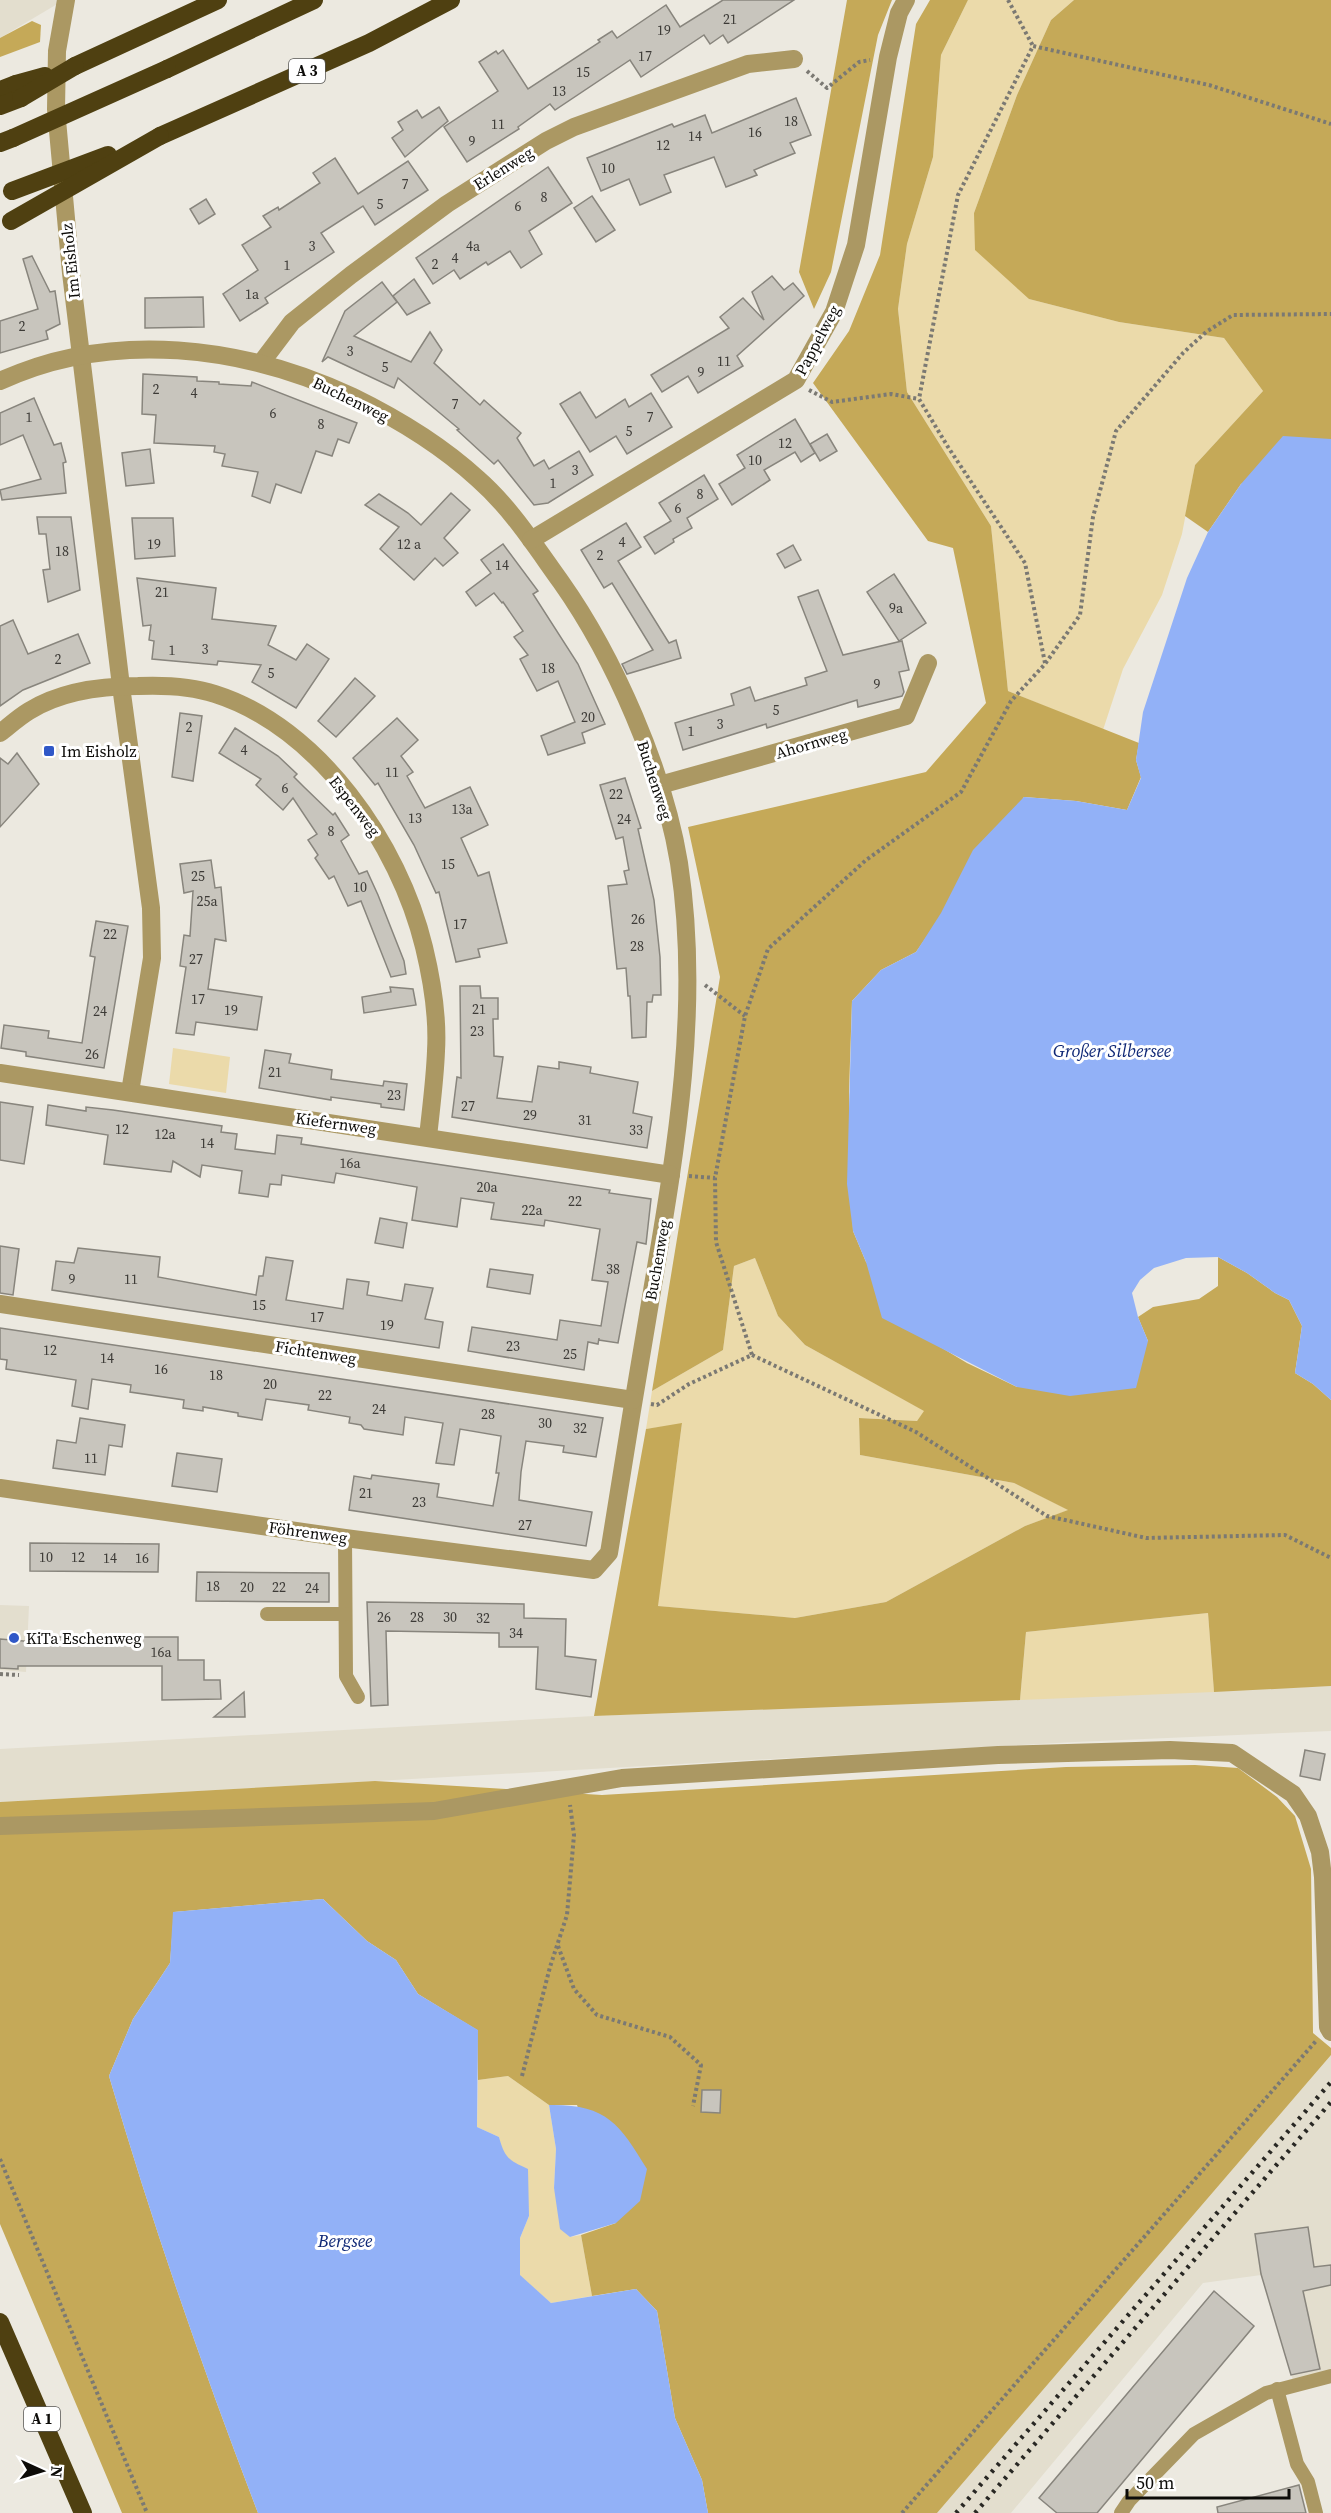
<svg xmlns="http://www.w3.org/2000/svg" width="1331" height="2513" font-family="'Source Serif 4',serif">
<rect width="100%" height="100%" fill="#ece9e0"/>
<!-- built -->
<g fill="#e3dece">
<polygon points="0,0 64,0 0,38"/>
<polygon points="0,1605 29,1606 26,1672 0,1670"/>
<polygon points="1331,1686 1331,1731 1075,1742 0,1802 0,1749 594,1716"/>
<polygon points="1331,2055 1331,2376 1294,2384 1261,2275 1203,2283 1011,2513 937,2513"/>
</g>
<!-- green -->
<g fill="#ebdaaa">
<polygon points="968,0 1074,0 1051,20 1017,95 974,213 1029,299 1119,322 1224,338 1263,391 1195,465 1182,534 1162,595 1123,669 1103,730 1008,691 991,526 907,392 898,309 907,244 933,157 941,55"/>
<polygon points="173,1048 230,1057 226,1093 169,1084"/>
<polygon points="755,1258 778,1316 805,1345 925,1411 917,1421 859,1418 860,1455 1014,1483 1069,1510 1025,1526 886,1602 795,1618 657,1606 682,1424 646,1429 652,1391 723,1350 734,1266"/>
<polygon points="1208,1613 1214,1692 1020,1700 1026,1632"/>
<polygon points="508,2076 549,2105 556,2149 554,2188 570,2237 581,2235 592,2296 551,2303 519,2275 520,2238 529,2216 510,2161 503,2154 499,2137 477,2127 478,2080"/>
</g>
<!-- forest -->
<g fill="#c5a958">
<polygon points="847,0 892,0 878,35 831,272 814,309 799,272"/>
<polygon points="930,0 968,0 941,55 933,157 907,244 898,309 907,392 991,526 1008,691 1139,743 1136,760 1141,777 1127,810 1076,801 1024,797 916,952 881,970 852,1001 849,1092 853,1231 866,1262 937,1345 967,1363 1017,1387 1148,1341 1138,1317 1153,1307 1199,1299 1218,1286 1218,1257 1247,1273 1275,1293 1289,1300 1302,1326 1295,1373 1313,1384 1331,1400 1331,1686 1214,1692 1208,1613 1026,1632 1020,1700 594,1716 646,1429 682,1423 658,1606 795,1618 886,1602 1025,1526 1068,1510 1014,1483 860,1455 859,1418 917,1421 924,1411 805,1345 778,1316 755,1258 734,1266 723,1350 652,1391 720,977 688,827 926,772 986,703 953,548 928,541 813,383 849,331 880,255 916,24"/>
<polygon points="1074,0 1331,0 1331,439 1325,439 1241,484 1208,532 1185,516 1195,465 1263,391 1224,338 1119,322 1029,299 975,250 974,213 1017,95 1051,20"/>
<polygon points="32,21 41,25 40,42 0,57 0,38"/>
<path d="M1195 1765 1238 1768 1277 1797 1295 1816 1311 1869 1313 2033 1331 2048V2055L937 2513H708L702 2480 675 2418 657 2311 636 2289 592 2296 581 2235 616 2223 577 2105H549L508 2076 478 2080 477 2030 418 1994 396 1960 367 1941 323 1899 174 1912 170 1963 133 2019 109 2076C152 2223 203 2370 258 2513H122L0 2224V1802L375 1781 602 1795 1066 1767Z"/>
</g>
<!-- water -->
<g fill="#92b1f7">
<polygon points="1283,436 1331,439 1331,1400 1313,1384 1295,1373 1302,1326 1289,1300 1275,1293 1247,1273 1218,1257 1186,1258 1154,1268 1140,1280 1132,1293 1138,1317 1148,1341 1136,1388 1070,1396 1017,1387 882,1318 866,1262 853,1231 847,1184 852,1001 881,970 916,952 941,913 973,850 1024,797 1076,801 1127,810 1141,778 1136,760 1143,712 1187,578 1208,532 1241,484"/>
<path d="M323 1899 367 1941 396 1960 418 1994 478 2030 477 2127 499 2137C505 2159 509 2160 528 2169L529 2216 520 2238V2275L551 2303 636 2289 657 2311 675 2418 702 2480 708 2513H258C203 2370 152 2223 109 2076L133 2019 170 1963 173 1912Z"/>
<path d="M549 2105C606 2104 619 2123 647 2169L640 2201 616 2223 570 2237 560 2229 554 2188 556 2149Z"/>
</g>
<!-- building -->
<g fill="#c8c5bd" stroke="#88857d" stroke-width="1.5">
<polygon points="723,0 794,0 728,43 723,35 710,44 704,35 641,77 630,60 555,110 550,104 518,127 519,129 467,162 444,127 498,91 479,62 496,51 498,54 503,50 528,89 600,42 598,40 612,31 617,38 666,5 680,27"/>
<polygon points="796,98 811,135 790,143 795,153 754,170 757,175 726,187 714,157 664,175 671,192 640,205 629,179 601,191 587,158 672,124 674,127 705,115 712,133"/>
<polygon points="439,107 448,121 405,157 392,138 403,130 398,122 417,110 422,118"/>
<polygon points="335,158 358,194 408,161 428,190 375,225 363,206 321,233 334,252 265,298 268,303 240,321 223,294 258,270 242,245 271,227 263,216 278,207 279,210 320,183 313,173"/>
<polygon points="548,167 572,203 529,231 542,254 521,268 510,251 488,265 486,262 460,279 454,270 433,284 416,258"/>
<polygon points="592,196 615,230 596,242 574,208"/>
<polygon points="206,199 215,214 199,224 190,209"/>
<polygon points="32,256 50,292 55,291 60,324 46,331 48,339 0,353 0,321 38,309 23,259"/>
<polygon points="772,276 784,290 793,283 804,296 737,356 743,366 698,393 688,376 662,392 651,375 729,328 720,317 743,298 764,320 752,292"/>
<polygon points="414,279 430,303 407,315 393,296"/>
<polygon points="382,282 397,302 354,336 411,362 430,332 442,350 434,363 480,405 484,400 521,433 517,438 534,466 544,460 549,469 579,451 593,475 548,503 534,505 498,460 494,464 457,430 459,429 398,378 394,388 328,357 322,362 345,311"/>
<polygon points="203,297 204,327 145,328 145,298"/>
<polygon points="143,374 197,377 197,381 219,382 219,384 251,386 252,382 357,423 349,443 338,439 332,456 316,451 301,493 276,484 270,503 252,496 258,472 222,466 225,454 214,452 215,446 154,443 156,415 142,414"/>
<polygon points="580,392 596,418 625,399 629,407 651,393 672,427 627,454 616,436 590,452 560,404"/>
<polygon points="34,398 54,445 61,443 66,462 63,463 66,493 2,500 0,490 41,479 23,435 0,445 0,413"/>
<polygon points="795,419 815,453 801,462 795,452 764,470 770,480 732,505 719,484 745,468 737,455"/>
<polygon points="827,434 837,451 820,461 810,444"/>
<polygon points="150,449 154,483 126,486 122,453"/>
<polygon points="704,475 718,499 687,518 692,528 673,539 674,542 655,554 644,537 671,521 659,503"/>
<polygon points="451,493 470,510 444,538 458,553 443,566 435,558 414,580 380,549 399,527 365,505 379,494 408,513 421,525"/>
<polygon points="37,517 71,517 80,590 48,602 43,570 50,569 46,534 39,534"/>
<polygon points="132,518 173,518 175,556 135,559"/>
<polygon points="626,523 641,547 618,561 669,643 676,640 681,658 627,674 622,664 653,650 612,583 604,588 581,550"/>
<polygon points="503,544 538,591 533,594 578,664 605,724 582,733 585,743 548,755 541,736 575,722 558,681 537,691 520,659 528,655 514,637 523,631 503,602 502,603 494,593 476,606 466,592 491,573 481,560"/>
<polygon points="793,545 801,560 785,568 777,554"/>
<polygon points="894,574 926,623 899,641 867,592"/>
<polygon points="137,578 216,588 212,619 276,626 268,645 296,660 307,644 329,659 296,708 252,682 261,665 218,661 217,665 152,659 154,641 149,640 151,625 143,626"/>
<polygon points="818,590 843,655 902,641 909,670 899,672 904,692 902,696 858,707 857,700 767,728 766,724 683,750 675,723 734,705 731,694 750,687 755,701 807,685 805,678 827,671 798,597"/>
<polygon points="13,620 28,654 78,634 90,663 23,690 0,706 0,626"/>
<polygon points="355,678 375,696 336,737 318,721"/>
<polygon points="180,713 202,716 193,781 172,777"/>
<polygon points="397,718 418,740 401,756 413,772 407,776 425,808 470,787 488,825 461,838 478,876 489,872 507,943 478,949 480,957 456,962 439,892 436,893 414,845 378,783 375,785 353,758"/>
<polygon points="235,728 278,756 297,774 294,777 304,787 333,815 335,813 349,835 341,841 359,874 367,871 378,895 404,961 406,974 391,977 361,901 348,906 334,876 329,879 315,858 318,855 308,840 317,834 293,798 283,810 256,785 261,779 219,753"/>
<polygon points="17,753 39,784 0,827 0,758 8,764"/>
<polygon points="625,778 641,828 638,829 654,900 660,957 661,995 653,995 652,1002 647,1002 646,1037 632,1038 630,996 628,996 626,968 617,969 608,886 627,884 624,871 629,870 623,837 616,839 600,785"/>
<polygon points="211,860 215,888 221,887 226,941 215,939 208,989 262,997 257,1030 196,1022 194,1035 176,1033 186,967 180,966 184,935 190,936 193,891 184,893 180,864"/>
<polygon points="96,921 128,926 104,1068 26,1056 26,1052 1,1048 4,1025 49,1031 48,1038 82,1043 95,957 90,956"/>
<polygon points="460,986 480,986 481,998 498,998 498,1019 493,1019 494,1056 503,1057 497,1098 532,1102 538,1066 559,1069 559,1062 591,1067 590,1073 638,1082 633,1113 652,1117 647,1148 452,1117 457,1077 461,1078"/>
<polygon points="390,987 413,989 416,1005 364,1013 362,997 391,992"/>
<polygon points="265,1050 291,1054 289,1063 332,1070 331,1079 383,1086 384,1081 407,1084 404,1110 381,1107 381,1104 331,1097 331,1100 259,1088"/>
<polygon points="0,1102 33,1107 24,1164 0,1160"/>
<polygon points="48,1105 86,1111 86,1107 113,1110 222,1126 221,1132 237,1134 235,1149 275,1154 277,1135 302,1138 301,1144 610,1190 609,1193 651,1199 646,1244 637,1242 618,1343 599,1340 599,1338 598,1344 588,1342 584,1370 468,1351 472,1327 557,1340 560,1320 601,1326 608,1282 592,1280 600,1229 545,1220 544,1226 491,1219 494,1203 461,1198 457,1227 412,1220 417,1187 336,1173 334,1183 282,1175 281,1185 270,1184 268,1197 239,1193 242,1171 202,1165 200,1177 173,1161 171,1172 104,1164 108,1135 46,1125"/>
<polygon points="380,1218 407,1223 403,1248 375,1243"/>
<polygon points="0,1246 19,1249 13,1295 0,1293"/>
<polygon points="78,1248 160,1257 158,1277 256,1295 259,1276 263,1276 266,1257 293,1261 286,1300 343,1309 347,1279 369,1282 367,1295 402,1301 405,1284 433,1288 425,1319 443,1322 439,1348 52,1290 56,1261 74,1263"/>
<polygon points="490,1269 533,1275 530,1294 487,1287"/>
<polygon points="0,1328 603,1418 596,1457 563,1452 564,1446 526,1441 521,1472 519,1500 592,1512 586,1546 349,1510 354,1476 371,1479 372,1475 439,1484 437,1497 493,1506 499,1473 496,1473 501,1436 460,1429 454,1465 436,1463 443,1423 405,1417 403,1435 364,1429 361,1425 349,1423 350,1417 308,1410 309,1405 266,1399 262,1420 238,1416 238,1413 203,1407 203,1411 183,1408 184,1400 130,1392 131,1385 92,1379 88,1409 72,1406 76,1380 6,1369 7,1360 0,1359"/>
<polygon points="80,1418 125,1425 122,1447 109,1445 105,1475 53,1468 57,1440 76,1443"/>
<polygon points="177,1453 222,1459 217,1492 172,1486"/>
<polygon points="30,1543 159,1544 158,1572 30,1571"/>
<polygon points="197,1572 329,1573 329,1602 196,1601"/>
<polygon points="367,1602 524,1604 524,1618 566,1619 565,1656 596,1660 591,1697 536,1689 538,1647 499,1647 499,1633 386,1631 388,1705 371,1706"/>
<polygon points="45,1637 178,1637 178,1660 204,1660 204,1680 220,1680 221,1699 162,1700 162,1666 18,1666 18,1669 0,1668 0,1639 46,1643"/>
<polygon points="244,1692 245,1717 214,1717"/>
<polygon points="1305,1750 1325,1754 1320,1780 1300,1776"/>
<polygon points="702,2090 721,2090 720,2113 701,2112"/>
<polygon points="1308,2227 1314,2267 1331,2265 1331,2285 1303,2291 1320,2369 1291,2375 1261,2274 1255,2234"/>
<polygon points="1214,2291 1254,2326 1097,2513 1057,2513 1039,2498"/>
<polygon points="1299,2485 1306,2513 1218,2513 1217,2507"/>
</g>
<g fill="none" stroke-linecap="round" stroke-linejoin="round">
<!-- path -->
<g stroke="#7b7973" stroke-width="4" stroke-dasharray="3 3" stroke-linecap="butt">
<polyline points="1008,0 1033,46"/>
<polyline points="807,71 827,88 859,62 870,60"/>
<polyline points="809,390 832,402 891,394 919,399"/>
<polyline points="1045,663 1025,563 948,447 919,399 958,195 1033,46 1209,85 1331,124"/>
<polyline points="705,985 745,1016"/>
<polyline points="689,1176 715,1178"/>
<polyline points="752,1355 916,1432 1047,1516 1146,1538 1285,1535 1331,1558"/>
<polyline points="651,1404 657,1405 689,1384 752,1355 716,1242 715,1178 745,1016 768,949 866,860 961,792 1011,701 1045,664 1080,615 1093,517 1116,431 1183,353 1206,332 1233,315 1331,314"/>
<polyline points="0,1674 19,1675"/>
<polyline points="558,1946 574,1989 597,2015 670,2037 701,2065 693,2106"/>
<polyline points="522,2076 550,1967 567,1915 574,1835 570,1805"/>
<polyline points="0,2159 147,2513"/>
<polyline points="902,2513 1316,2041"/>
</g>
<!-- lane -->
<g stroke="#ab9863" stroke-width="14">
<polyline points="345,1538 346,1676 358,1697"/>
<polyline points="267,1614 345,1614"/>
<polyline points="1277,2389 1297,2464 1308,2482 1316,2513"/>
<polyline points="1121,2513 1129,2501 1194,2434 1266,2393 1331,2376"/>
</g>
<!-- street -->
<g stroke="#ab9863" stroke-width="18">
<polyline points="66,0 57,51 56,109 71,273 121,686 151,908 152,958 130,1092"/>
<polyline points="261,363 292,322 351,275 447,204 546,141 574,127 748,64 794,59"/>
<path d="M0 381C113 329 244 346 353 397 396 418 442 446 478 479 511 508 535 546 561 582 614 657 664 771 679 863 701 1006 676 1150 652 1291 637 1378 623 1466 609 1553L594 1570 345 1538 0 1488"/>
<polyline points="531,540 796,380 834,312 856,245 888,57 899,13 906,0"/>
<path d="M0 733C9 726 19 717 29 711 61 691 101 686 138 686 163 685 191 686 215 694 319 727 399 844 424 947 432 980 438 1017 436 1051 435 1079 431 1108 428 1137"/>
<polyline points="660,785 906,716 928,663"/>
<polyline points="0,1073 671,1175"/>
<polyline points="0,1304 633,1400"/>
<polyline points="0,1826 434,1811 622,1778 998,1755 1170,1750 1232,1753 1293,1794 1308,1816 1320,1852 1323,1877 1328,2027 1331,2032"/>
</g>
<!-- highway -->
<g stroke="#4f4011" stroke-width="18">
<polyline points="75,66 218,0"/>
<polyline points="167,69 314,0"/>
<polyline points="0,90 16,84"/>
<polyline points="0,106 21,98"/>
<polyline points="160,136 369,43 451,0"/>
<polyline points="0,143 13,138"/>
<polyline points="0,2322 83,2513"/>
</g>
<!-- rail -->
<g stroke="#282723" stroke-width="4.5" stroke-dasharray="3 6" stroke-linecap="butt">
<polyline points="956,2513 1331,2082"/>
<polyline points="975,2513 1331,2102"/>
</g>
<!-- highway-bridge -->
<g stroke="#4f4011" stroke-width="18">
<polyline points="16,84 45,76"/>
<polyline points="21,98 75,66"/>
<polyline points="13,138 167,69"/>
<polyline points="12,191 108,155"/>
<polyline points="11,221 160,136"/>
</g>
</g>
<!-- markers -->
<g fill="#2f57c7" stroke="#fff" stroke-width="2">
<rect x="43" y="745" width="12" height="12" rx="3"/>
<circle cx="14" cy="1638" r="6"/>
</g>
<g text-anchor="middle" stroke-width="6" stroke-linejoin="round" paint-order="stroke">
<!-- number labels -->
<g font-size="14" fill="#3c3a36">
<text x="730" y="24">21</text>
<text x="664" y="35">19</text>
<text x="645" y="61">17</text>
<text x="583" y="77">15</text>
<text x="559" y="96">13</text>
<text x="791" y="126">18</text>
<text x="498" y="129">11</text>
<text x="755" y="137">16</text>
<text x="695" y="141">14</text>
<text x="472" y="146">9</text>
<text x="663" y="150">12</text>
<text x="608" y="173">10</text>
<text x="405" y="189">7</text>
<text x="544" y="202">8</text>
<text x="380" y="209">5</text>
<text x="518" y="211">6</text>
<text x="312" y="251">3</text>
<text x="473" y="251">4a</text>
<text x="455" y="263">4</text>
<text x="435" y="269">2</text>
<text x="287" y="270">1</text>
<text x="252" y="299">1a</text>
<text x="22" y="331">2</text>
<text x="350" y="356">3</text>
<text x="724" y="366">11</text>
<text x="385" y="372">5</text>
<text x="701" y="377">9</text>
<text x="156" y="394">2</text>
<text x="194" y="398">4</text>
<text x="455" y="409">7</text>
<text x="273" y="418">6</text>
<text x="29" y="422">1</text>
<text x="650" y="422">7</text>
<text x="321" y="429">8</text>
<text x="629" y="436">5</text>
<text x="785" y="448">12</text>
<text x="755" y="465">10</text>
<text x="575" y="475">3</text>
<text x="553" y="488">1</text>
<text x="700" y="499">8</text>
<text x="678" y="513">6</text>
<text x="622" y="547">4</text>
<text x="154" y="549">19</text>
<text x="409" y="549">12 a</text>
<text x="62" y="556">18</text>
<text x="600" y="560">2</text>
<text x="502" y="570">14</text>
<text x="162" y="597">21</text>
<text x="896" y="613">9a</text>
<text x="205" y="654">3</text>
<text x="172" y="655">1</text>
<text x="58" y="664">2</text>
<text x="548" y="673">18</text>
<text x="271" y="678">5</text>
<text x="877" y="689">9</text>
<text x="776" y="715">5</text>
<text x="588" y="722">20</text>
<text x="720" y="729">3</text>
<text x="189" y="732">2</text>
<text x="691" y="736">1</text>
<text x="244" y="755">4</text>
<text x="392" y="777">11</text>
<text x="285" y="793">6</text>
<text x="616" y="799">22</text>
<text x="462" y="814">13a</text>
<text x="415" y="823">13</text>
<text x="624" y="824">24</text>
<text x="331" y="836">8</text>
<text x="448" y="869">15</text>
<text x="198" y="881">25</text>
<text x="360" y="892">10</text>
<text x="207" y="906">25a</text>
<text x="638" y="924">26</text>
<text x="460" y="929">17</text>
<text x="110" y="939">22</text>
<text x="637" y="951">28</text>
<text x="196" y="964">27</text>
<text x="198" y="1004">17</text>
<text x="479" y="1014">21</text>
<text x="231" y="1015">19</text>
<text x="100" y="1016">24</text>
<text x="477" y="1036">23</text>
<text x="92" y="1059">26</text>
<text x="275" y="1077">21</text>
<text x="394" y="1100">23</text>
<text x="468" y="1111">27</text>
<text x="530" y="1120">29</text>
<text x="585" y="1125">31</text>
<text x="122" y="1134">12</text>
<text x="636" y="1135">33</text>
<text x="165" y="1139">12a</text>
<text x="207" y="1148">14</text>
<text x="350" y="1168">16a</text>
<text x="487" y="1192">20a</text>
<text x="575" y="1206">22</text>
<text x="532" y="1215">22a</text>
<text x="613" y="1274">38</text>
<text x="72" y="1284">9</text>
<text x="131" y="1284">11</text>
<text x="259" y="1310">15</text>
<text x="317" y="1322">17</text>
<text x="387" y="1330">19</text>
<text x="513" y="1351">23</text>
<text x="50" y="1355">12</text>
<text x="570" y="1359">25</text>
<text x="107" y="1363">14</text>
<text x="161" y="1374">16</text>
<text x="216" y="1380">18</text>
<text x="270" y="1389">20</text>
<text x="325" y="1400">22</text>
<text x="379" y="1414">24</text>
<text x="488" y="1419">28</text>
<text x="545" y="1428">30</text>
<text x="580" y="1433">32</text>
<text x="91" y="1463">11</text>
<text x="366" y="1498">21</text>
<text x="419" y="1507">23</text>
<text x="525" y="1530">27</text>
<text x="46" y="1562">10</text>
<text x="78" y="1562">12</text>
<text x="110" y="1563">14</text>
<text x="142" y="1563">16</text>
<text x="213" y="1591">18</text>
<text x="247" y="1592">20</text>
<text x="279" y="1592">22</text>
<text x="312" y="1593">24</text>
<text x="384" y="1622">26</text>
<text x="417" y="1622">28</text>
<text x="450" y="1622">30</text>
<text x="483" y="1623">32</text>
<text x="516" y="1638">34</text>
<text x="161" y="1657">16a</text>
</g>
<!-- shield labels -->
<g fill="#fff" stroke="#565553" stroke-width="1.5">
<rect x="289" y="59" width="36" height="24" rx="4.5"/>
<rect x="24" y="2407" width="36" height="24" rx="4.5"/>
</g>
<g font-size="15" font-weight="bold" fill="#0d0c09">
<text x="307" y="76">A 3</text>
<text x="42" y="2424">A 1</text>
</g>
<!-- street labels -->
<g font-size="16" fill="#0d0c09" stroke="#fff">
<text transform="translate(503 168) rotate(-32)" y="6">Erlenweg</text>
<text transform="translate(70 261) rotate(-96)" y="6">Im Eisholz</text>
<text transform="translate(817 340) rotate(-62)" y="6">Pappelweg</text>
<text transform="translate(351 399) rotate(26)" y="6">Buchenweg</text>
<text transform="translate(811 743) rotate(-16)" y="6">Ahornweg</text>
<text transform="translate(655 780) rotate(72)" y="6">Buchenweg</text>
<text transform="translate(355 806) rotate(52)" y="6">Espenweg</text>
<text transform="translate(336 1123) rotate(8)" y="6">Kiefernweg</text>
<text transform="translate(657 1260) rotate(-80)" y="6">Buchenweg</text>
<text transform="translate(316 1352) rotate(9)" y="6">Fichtenweg</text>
<text transform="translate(308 1532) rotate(8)" y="6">Föhrenweg</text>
</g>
<!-- poi labels -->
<g font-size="16" fill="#0d0c09" stroke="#fff" text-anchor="start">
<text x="61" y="757">Im Eisholz</text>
<text x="26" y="1644">KiTa Eschenweg</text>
</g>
<!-- water labels -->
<g font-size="18" font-style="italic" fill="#0f2876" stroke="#fff">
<text x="1112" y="1057">Großer Silbersee</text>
<text x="345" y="2247">Bergsee</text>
</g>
</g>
<!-- north arrow -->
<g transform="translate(42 2471) rotate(94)" stroke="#ffffff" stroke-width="4.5" paint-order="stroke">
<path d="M0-4.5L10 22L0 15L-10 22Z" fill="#0d0c09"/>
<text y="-9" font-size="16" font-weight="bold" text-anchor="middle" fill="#0d0c09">N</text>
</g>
<!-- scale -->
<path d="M1127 2489v9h162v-9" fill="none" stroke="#0d0c09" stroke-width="3"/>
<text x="1136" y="2489" font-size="18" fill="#0d0c09" stroke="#ffffff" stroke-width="4.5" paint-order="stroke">50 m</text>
</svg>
